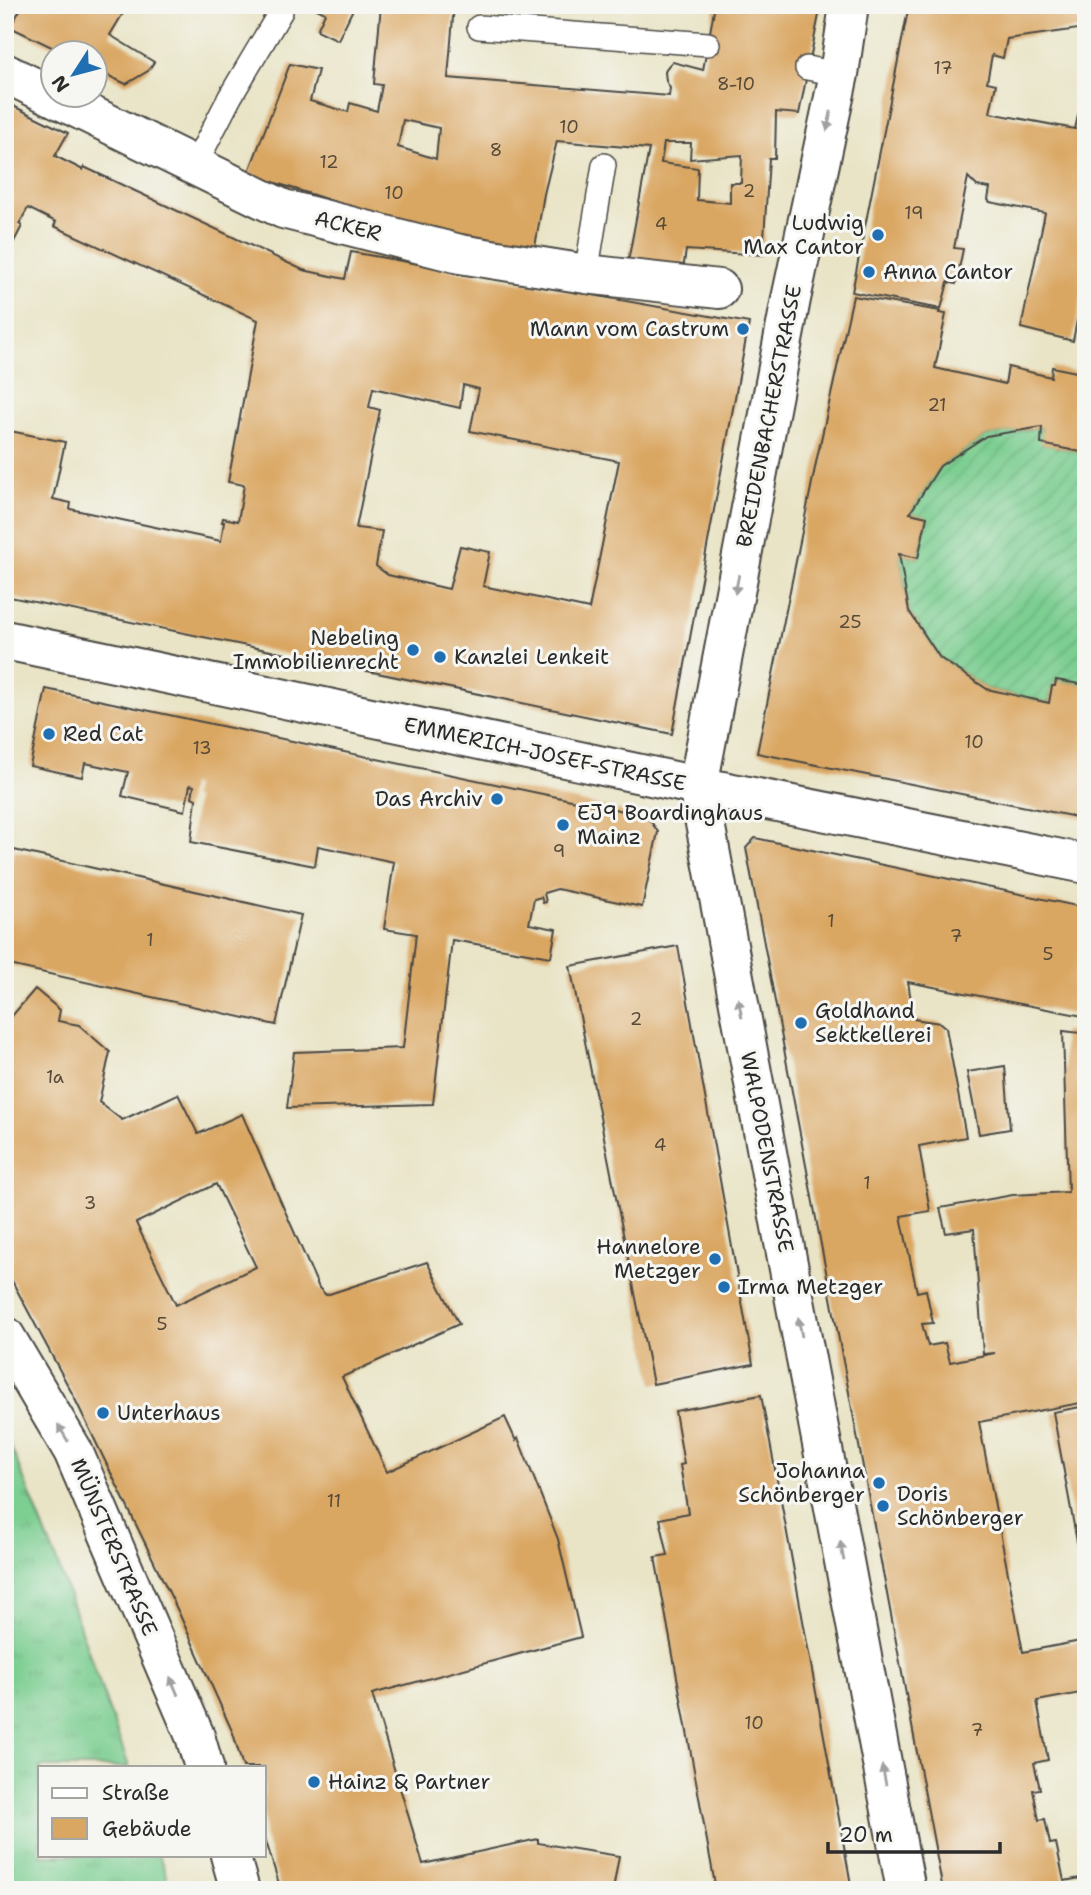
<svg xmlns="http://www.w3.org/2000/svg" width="1091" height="1895" font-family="'Shantell Sans',sans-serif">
<defs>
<pattern id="grass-tufts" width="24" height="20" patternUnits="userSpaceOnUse" patternTransform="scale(1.75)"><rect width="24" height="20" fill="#7bce91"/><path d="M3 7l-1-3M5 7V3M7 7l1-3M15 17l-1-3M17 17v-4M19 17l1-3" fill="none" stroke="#6ab17d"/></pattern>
<pattern id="garden-furrows" width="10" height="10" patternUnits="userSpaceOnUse" patternTransform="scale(1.75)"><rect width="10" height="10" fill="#7bce91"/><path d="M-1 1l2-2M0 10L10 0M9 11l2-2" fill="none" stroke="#6ab17d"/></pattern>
</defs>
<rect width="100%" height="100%" fill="#f6f6f2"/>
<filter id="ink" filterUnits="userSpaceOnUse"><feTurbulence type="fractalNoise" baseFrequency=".0143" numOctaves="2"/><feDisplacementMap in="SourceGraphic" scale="14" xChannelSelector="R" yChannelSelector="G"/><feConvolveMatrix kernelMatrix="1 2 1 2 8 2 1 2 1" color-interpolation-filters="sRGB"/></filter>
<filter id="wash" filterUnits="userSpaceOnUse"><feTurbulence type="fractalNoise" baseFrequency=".00686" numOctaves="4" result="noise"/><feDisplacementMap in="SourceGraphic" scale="28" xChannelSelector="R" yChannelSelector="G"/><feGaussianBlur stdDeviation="1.57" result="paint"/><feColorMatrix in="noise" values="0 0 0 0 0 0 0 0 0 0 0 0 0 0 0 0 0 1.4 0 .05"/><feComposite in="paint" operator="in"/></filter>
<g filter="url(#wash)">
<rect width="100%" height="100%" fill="#e9e4c6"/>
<!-- grass -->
<polygon fill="url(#grass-tufts)" stroke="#537c5e" stroke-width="2" points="5,1432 57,1562 129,1767 40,1767 40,1855 159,1855 171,1890 5,1890"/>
<!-- garden -->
<polygon fill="url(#garden-furrows)" stroke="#537c5e" stroke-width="2" points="1042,427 1042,444 1086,453 1086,685 1056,680 1055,686 1052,686 1049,703 987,689 940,658 909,611 899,554 918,558 927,518 910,513 940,466 986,436"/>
<g id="blocks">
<!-- building -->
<g fill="#daa763" fill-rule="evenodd">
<polygon points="23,5 128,5 110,35 154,62 148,71 126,84 94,69 94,52 62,52 10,27"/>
<polygon points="309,5 355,5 338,40 317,30 325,13"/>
<path d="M381 5H454L448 78 669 96 670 88 666 81 665 72 668 66 673 62 703 70 715 5H821L799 114 776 112 775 158H769L763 255 686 250 683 270 628 262 649 149 557 141 544 194 535 247 423 230 248 174 290 64 318 70 310 101 348 112 350 103 377 111 382 85 374 84ZM403 120 439 128 436 159 398 147ZM664 143H691L690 159 742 155 741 183H730V203L697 200 698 168 661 163Z"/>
<polygon points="909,5 1086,5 1086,28 1007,39 1003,58 992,55 987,82 996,84 990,113 1075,129 1086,80 1086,274 1073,341 1021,328 1045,213 990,202 988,200 990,188 977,186 968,177 954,248 963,249 956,284 948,282 941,309 852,292"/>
<path d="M5 102 68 133 55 156 83 170 84 167 303 270 345 279 351 252 749 323 672 734 5 596V430L65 442 53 499 71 503 70 509 221 541 224 522H222L223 518 238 521 244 485 228 482 258 320 54 226 56 222 28 208 19 224 22 226 5 259ZM463 385 479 389 470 431 619 461 589 609 483 586 490 552 460 546 449 589 388 575 376 566 382 531 356 528 380 410 369 407 373 388 460 408Z"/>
<polygon points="853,296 940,311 939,313 946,314 935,368 1005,384 1008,367 1051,377 1052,367 1086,374 1086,453 1041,444 1042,427 986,436 940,466 910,513 927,517 918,558 899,554 909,611 940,658 987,689 1049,703 1052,686 1055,686 1056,680 1086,685 1086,819 757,753 817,458"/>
<polygon points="46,689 647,816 658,832 642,907 557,889 544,893 546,902 543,903 541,897 534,899 529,924 556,929 551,957 452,940 433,1104 287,1108 294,1052 403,1048 416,934 384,929 394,862 318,846 315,866 191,842 196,799 192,797 194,786 190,785 185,811 122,796 128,772 85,763 82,777 30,766"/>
<path d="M755 838 1086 908V1402L979 1422 1023 1652 1086 1640V1692L1037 1701 1048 1760 1034 1763 1040 1789 1033 1790 1039 1820 1045 1819 1050 1844 1056 1843 1064 1881 1086 1877V1890H943L746 848ZM908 982 1083 1016 1080 1033 1063 1031 1068 1192 1013 1195 940 1208 946 1233 974 1229 983 1354 995 1353 950 1362 945 1343 928 1346 922 1324 933 1323 926 1290 917 1292 901 1216 930 1211 919 1146 966 1137 946 1028 940 1023 914 1019Z"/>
<polygon points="14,850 301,915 276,1025 5,964 5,889"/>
<polygon points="678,946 753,1364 653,1384 570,966"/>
<path d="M35 989 60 1010 58 1021 79 1025 110 1052 99 1102 122 1120 178 1094 198 1134 242 1114 319 1288 326 1295 427 1262 459 1324 342 1377 387 1472 505 1417 516 1441 518 1438 558 1539 581 1637 372 1694 393 1765 423 1864 538 1839V1843L619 1856 613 1890H281L264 1835V1767H243L233 1733 179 1613 73 1395 5 1268V1024ZM216 1184 256 1267 176 1305 136 1223Z"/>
<polygon points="1005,1066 1010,1129 979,1134 967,1072"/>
<polygon points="761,1395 787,1533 852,1890 716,1890 655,1557 668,1555 660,1519 688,1513 680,1465 684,1464 675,1411"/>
<polygon points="1086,1406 1086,1580 1084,1580 1053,1412"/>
</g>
</g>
</g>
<g filter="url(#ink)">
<use href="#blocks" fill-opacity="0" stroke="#484742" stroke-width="2"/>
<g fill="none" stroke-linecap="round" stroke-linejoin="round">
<!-- service casing -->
<g stroke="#484742" stroke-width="26">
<g id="service">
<polyline points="479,27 708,44"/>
<polyline points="807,68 839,74"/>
<polyline points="195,165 230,97 281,11"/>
<polyline points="586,274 604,165"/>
</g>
</g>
<!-- minor casing -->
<g stroke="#484742" stroke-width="42">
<g id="minor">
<polyline points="849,5 839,74 791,299 698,786 906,1890"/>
<polyline points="5,73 283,209 460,254 586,274 719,289"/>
<polyline points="5,640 698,786 1086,864"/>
<polyline points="5,1336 73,1451 195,1736 204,1767"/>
<polyline points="230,1855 240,1890"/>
</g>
</g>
<!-- service -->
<use href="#service" stroke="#fff" stroke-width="23"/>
<!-- minor -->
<use href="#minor" stroke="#fff" stroke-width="38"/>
</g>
<!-- one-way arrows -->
<defs><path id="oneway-solid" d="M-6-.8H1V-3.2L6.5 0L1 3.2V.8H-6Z" transform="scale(1.75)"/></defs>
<g fill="#a0a0a0">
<use href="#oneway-solid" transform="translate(829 121) rotate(102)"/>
<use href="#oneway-solid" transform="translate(737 584) rotate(101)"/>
<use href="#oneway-solid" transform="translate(740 1008) rotate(-101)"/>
<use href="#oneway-solid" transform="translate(800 1327) rotate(-101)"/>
<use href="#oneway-solid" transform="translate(63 1433) rotate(-121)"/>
<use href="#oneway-solid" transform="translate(842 1551) rotate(-101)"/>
<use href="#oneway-solid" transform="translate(174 1686) rotate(-113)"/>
<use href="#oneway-solid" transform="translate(884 1775) rotate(-101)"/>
</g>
</g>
<!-- markers -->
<g fill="#1f6fb2" stroke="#f6f6f2" stroke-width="2.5">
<circle cx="878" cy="235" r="7"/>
<circle cx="869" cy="272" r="7"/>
<circle cx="743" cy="329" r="7"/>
<circle cx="413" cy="650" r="7"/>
<circle cx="440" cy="657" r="7"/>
<circle cx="49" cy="734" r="7"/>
<circle cx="497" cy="799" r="7"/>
<circle cx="563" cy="825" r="7"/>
<circle cx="801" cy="1023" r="7"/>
<circle cx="715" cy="1259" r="7"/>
<circle cx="724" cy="1287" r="7"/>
<circle cx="103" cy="1413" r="7"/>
<circle cx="879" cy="1483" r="7"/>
<circle cx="883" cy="1506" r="7"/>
<circle cx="314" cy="1782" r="7"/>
</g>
<g text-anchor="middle" stroke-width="6" stroke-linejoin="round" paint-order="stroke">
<!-- number labels -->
<g font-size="18" fill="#574a39">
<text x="943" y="74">17</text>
<text x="736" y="90">8-10</text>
<text x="569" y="133">10</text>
<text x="496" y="156">8</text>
<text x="329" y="168">12</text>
<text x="749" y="197">2</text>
<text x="394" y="199">10</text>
<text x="914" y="219">19</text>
<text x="661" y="230">4</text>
<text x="937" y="411">21</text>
<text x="850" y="628">25</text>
<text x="974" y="748">10</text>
<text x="202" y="754">13</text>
<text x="559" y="857">9</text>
<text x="831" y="927">1</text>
<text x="956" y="942">7</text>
<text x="150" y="946">1</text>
<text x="1048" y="960">5</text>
<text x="636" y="1025">2</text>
<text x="55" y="1083">1a</text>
<text x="660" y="1151">4</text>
<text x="867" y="1189">1</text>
<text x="90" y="1209">3</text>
<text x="162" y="1330">5</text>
<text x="334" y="1507">11</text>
<text x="754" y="1729">10</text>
<text x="977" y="1736">7</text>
</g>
<!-- poi labels -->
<g font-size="21" fill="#2b2b2b" stroke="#f6f6f2" text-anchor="start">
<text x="864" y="230" text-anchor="end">Ludwig<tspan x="864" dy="24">Max Cantor</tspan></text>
<text x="883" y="279">Anna Cantor</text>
<text x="729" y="336" text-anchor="end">Mann vom Castrum</text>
<text x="399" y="645" text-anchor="end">Nebeling<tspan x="399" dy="24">Immobilienrecht</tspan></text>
<text x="454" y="664">Kanzlei Lenkeit</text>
<text x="63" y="741">Red Cat</text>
<text x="483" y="806" text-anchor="end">Das Archiv</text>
<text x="577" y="820">EJ9 Boardinghaus<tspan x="577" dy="24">Mainz</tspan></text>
<text x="815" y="1018">Goldhand<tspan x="815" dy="24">Sektkellerei</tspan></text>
<text x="701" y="1254" text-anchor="end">Hannelore<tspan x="701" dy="24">Metzger</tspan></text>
<text x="738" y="1294">Irma Metzger</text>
<text x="117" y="1420">Unterhaus</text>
<text x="865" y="1478" text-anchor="end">Johanna<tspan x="865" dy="24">Schönberger</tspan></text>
<text x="897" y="1501">Doris<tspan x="897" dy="24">Schönberger</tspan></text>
<text x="328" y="1789">Hainz &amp; Partner</text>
</g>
<!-- street labels -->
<g font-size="21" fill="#2b2b2b" stroke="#f6f6f2">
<text transform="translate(348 226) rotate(14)" y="7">ACKER</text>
<text transform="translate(769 416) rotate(-79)" y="7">BREIDENBACHERSTRASSE</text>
<text transform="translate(545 754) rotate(12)" y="7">EMMERICH-JOSEF-STRASSE</text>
<text transform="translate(767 1152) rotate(79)" y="7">WALPODENSTRASSE</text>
<text transform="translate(114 1547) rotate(67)" y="7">MÜNSTERSTRASSE</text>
</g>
</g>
<!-- margin -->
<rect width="1091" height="1895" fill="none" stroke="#f6f6f2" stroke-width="28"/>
<!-- legend -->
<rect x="38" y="1766" width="228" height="91" fill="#f6f6f2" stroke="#a5a5a2" stroke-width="2"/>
<rect x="52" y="1788" width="35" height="10" fill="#ffffff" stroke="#a5a5a2" stroke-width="2"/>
<text x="102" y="1800" font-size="21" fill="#2b2b2b">Straße</text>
<rect x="52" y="1818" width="35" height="21" fill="#daa763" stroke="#a5a5a2" stroke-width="2"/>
<text x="102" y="1836" font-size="21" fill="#2b2b2b">Gebäude</text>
<!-- north arrow -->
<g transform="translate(74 74) rotate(234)"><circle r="33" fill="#f6f6f2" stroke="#a5a5a2" stroke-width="2"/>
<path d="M0-5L12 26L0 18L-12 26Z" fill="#1f6fb2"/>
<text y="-10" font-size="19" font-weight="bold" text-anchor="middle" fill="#2b2b2b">N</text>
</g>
<!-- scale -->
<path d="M828 1842v10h172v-10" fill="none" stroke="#2b2b2b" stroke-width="3.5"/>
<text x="839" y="1842" font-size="21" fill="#2b2b2b" stroke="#f6f6f2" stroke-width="5" paint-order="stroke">20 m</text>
</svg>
